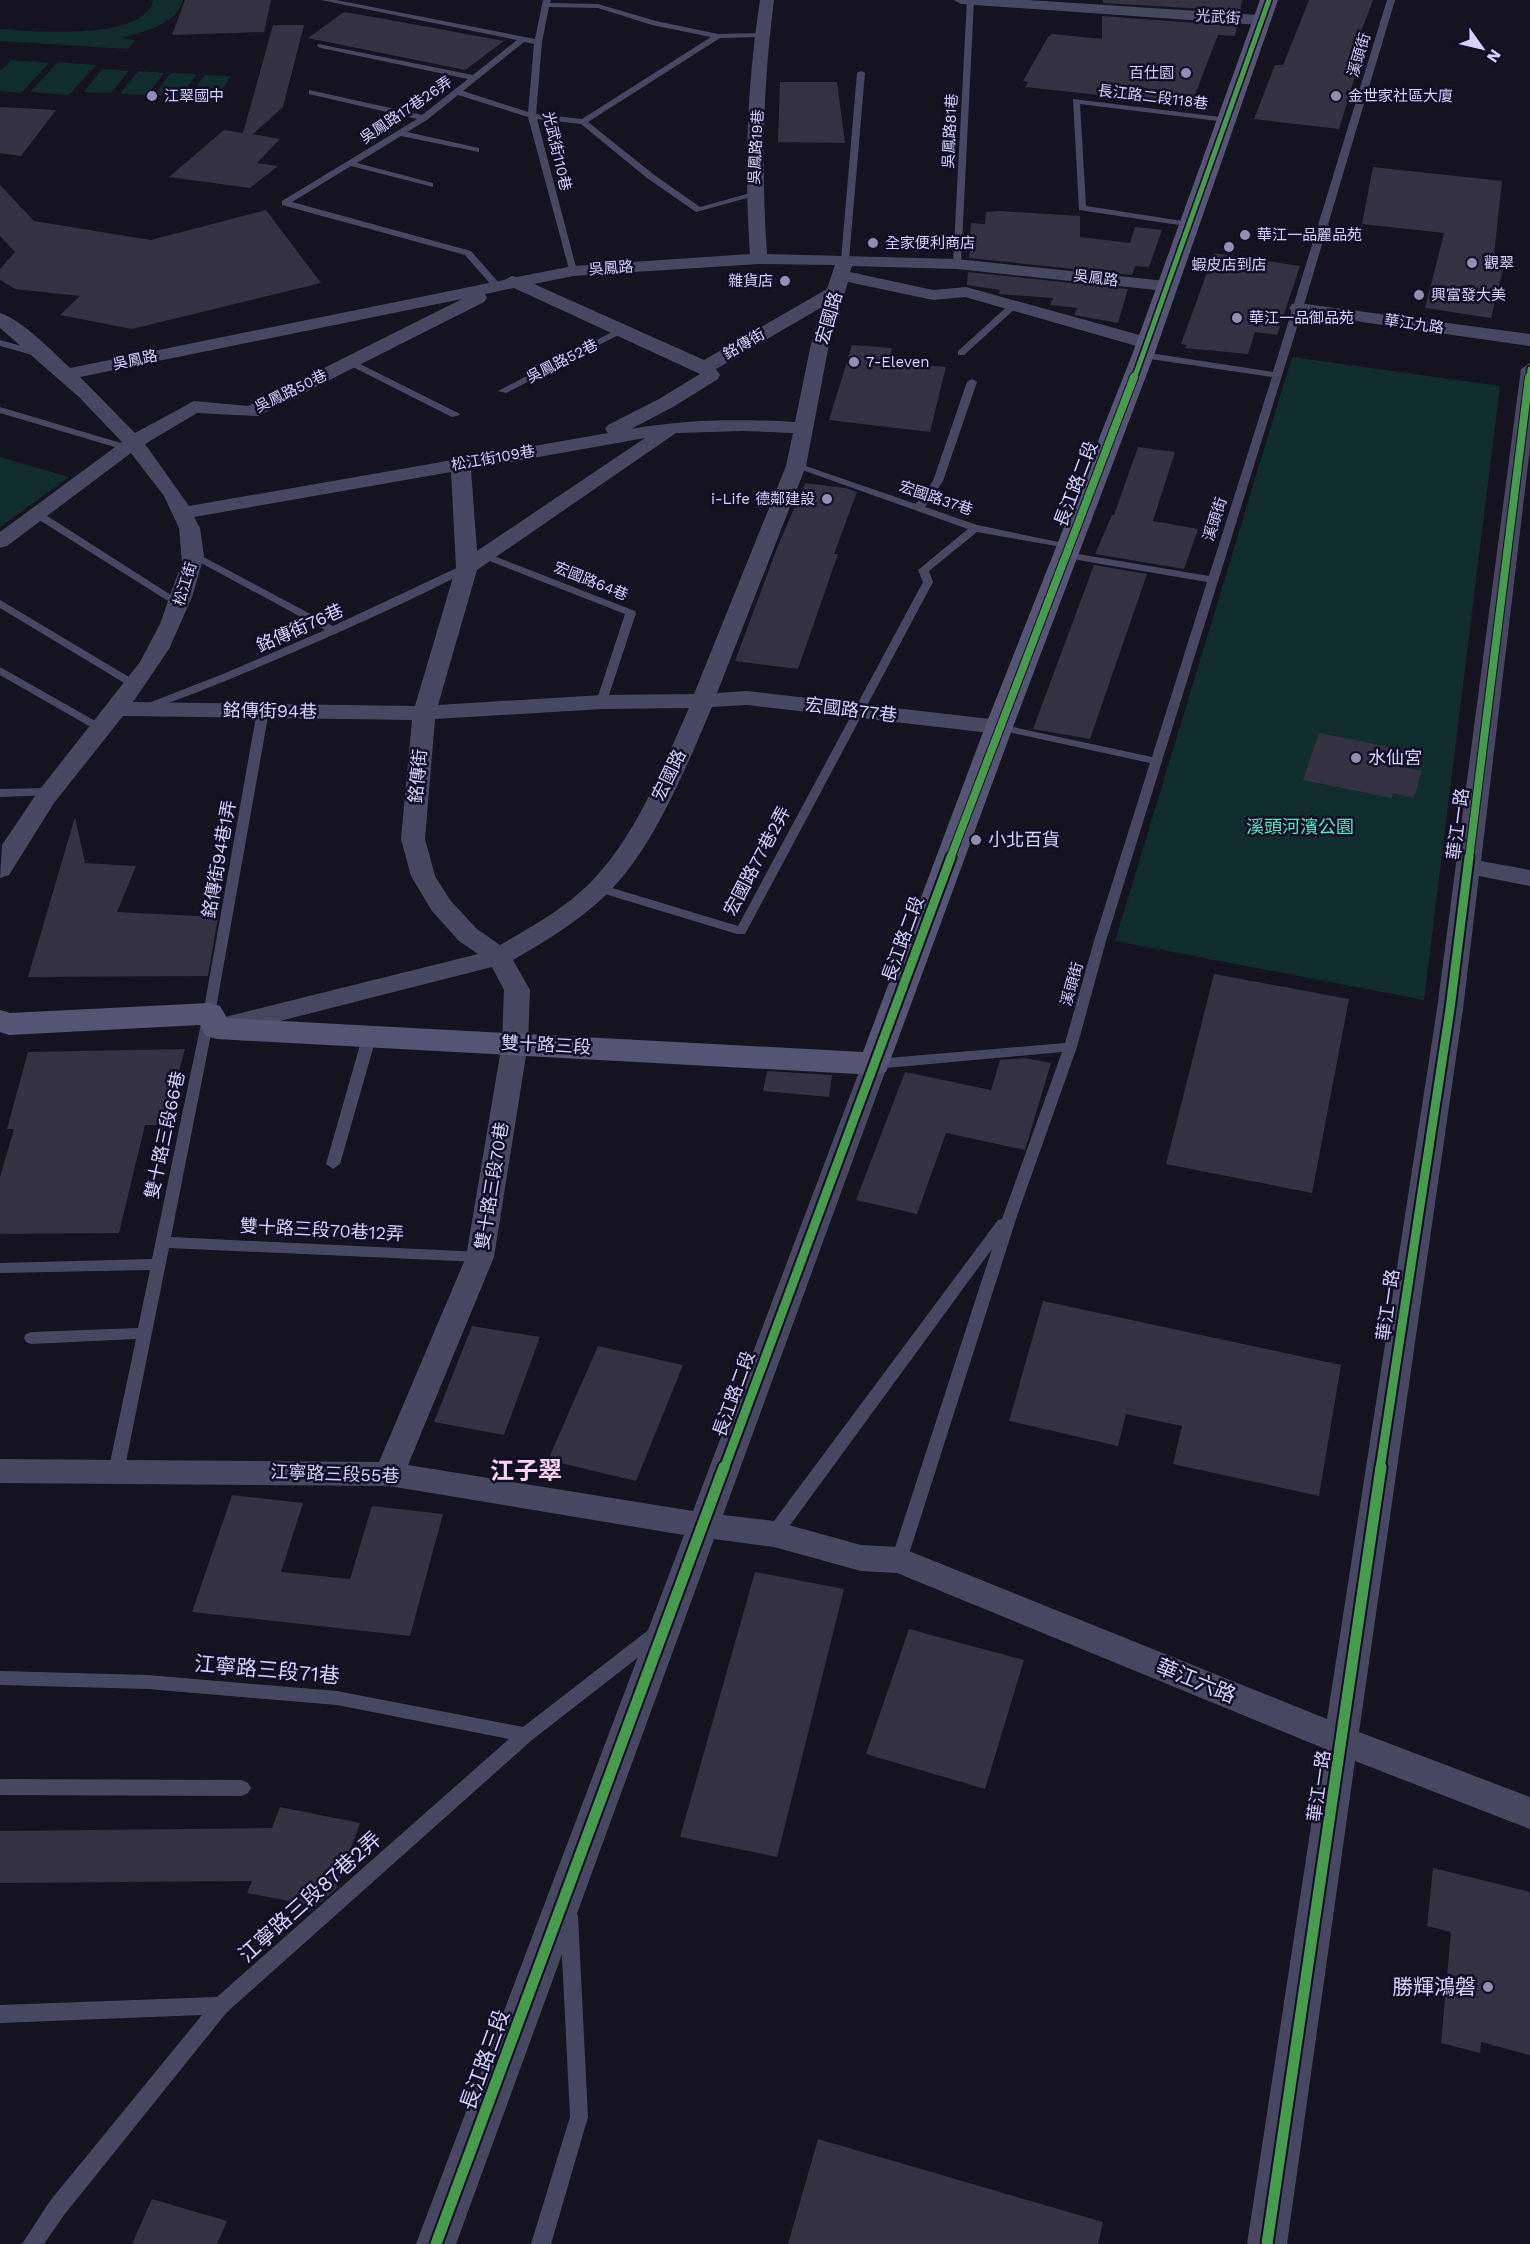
<svg xmlns="http://www.w3.org/2000/svg" width="1530" height="2244" font-family="'Work Sans','Noto Sans TC',sans-serif">
<rect width="100%" height="100%" fill="#151320"/>
<!-- green -->
<g fill="#112c2c">
<path d="M153 0H183C178 24 141 33 121 38L135 40 128 49 0 41V29C30 31 146 42 153 0Z"/>
<polygon points="11,60 49,63 21,93 0,91 0,71"/>
<polygon points="58,62 96,65 69,95 30,92"/>
<polygon points="102,69 129,71 111,93 84,92"/>
<polygon points="138,71 164,73 147,95 120,94"/>
<polygon points="171,73 197,74 180,97 154,95"/>
<polygon points="205,75 231,76 215,99 188,97"/>
<polygon points="1292,357 1500,386 1424,1000 1115,941"/>
<polygon points="0,457 69,477 0,527"/>
</g>
<!-- building -->
<g fill="#333142">
<polygon points="185,0 271,0 264,32 172,35"/>
<polygon points="1103,0 1242,0 1240,11 1103,3"/>
<polygon points="1309,0 1373,0 1346,72 1356,73 1339,129 1254,119 1275,65 1283,65"/>
<polygon points="344,12 385,19 504,41 465,70 308,38"/>
<polygon points="1102,16 1237,26 1235,36 1218,35 1191,105 1025,87 1028,82 1023,81 1048,37 1052,34 1102,39"/>
<polygon points="273,25 304,25 283,107 253,134 280,139 257,163 278,166 250,188 169,177 224,130 243,133"/>
<polygon points="780,82 837,82 845,143 778,142"/>
<polygon points="0,107 56,110 21,156 0,153"/>
<polygon points="1373,167 1502,181 1494,254 1506,256 1491,318 1425,308 1444,233 1362,224"/>
<polygon points="0,185 34,221 151,240 266,210 321,283 132,329 60,315 80,296 15,289 0,280 0,269 15,252 0,236"/>
<polygon points="999,211 1080,216 1080,237 1130,243 1135,227 1162,230 1149,267 1135,266 1132,275 969,258 971,223 985,224 986,212"/>
<polygon points="1214,253 1300,266 1277,335 1255,332 1248,354 1185,348 1187,345 1181,344"/>
<polygon points="968,272 1128,289 1118,323 1074,315 1077,308 1050,305 1053,298 999,294 1000,290 967,285"/>
<polygon points="852,345 892,348 890,356 911,358 910,364 946,367 930,432 829,420"/>
<polygon points="1138,447 1175,452 1153,521 1198,529 1184,569 1095,554 1112,515 1114,515"/>
<polygon points="805,483 845,488 857,492 834,554 838,554 798,669 735,661 777,548"/>
<polygon points="1094,565 1147,574 1090,739 1033,729"/>
<polygon points="1319,733 1405,750 1400,767 1422,771 1414,798 1393,793 1392,798 1303,780"/>
<polygon points="75,817 85,863 136,866 117,912 218,917 208,976 28,977"/>
<polygon points="1214,974 1349,999 1312,1193 1166,1164"/>
<polygon points="185,1049 164,1125 145,1125 119,1233 0,1234 0,1177 14,1129 7,1129 28,1052"/>
<polygon points="1024,1058 1051,1063 1025,1150 946,1133 917,1214 856,1200 905,1072 991,1090 1000,1060"/>
<polygon points="767,1071 832,1075 829,1097 763,1091"/>
<polygon points="1043,1301 1341,1365 1319,1496 1173,1464 1182,1426 1126,1414 1118,1446 1009,1421"/>
<polygon points="472,1326 540,1337 504,1435 434,1422"/>
<polygon points="598,1346 683,1365 636,1481 548,1460"/>
<polygon points="232,1495 303,1503 281,1572 350,1579 372,1506 443,1514 410,1636 192,1612"/>
<polygon points="755,1572 844,1589 777,1857 680,1837"/>
<polygon points="909,1629 1024,1660 985,1789 866,1754"/>
<polygon points="280,1807 360,1823 336,1889 316,1906 247,1893 252,1881 0,1883 0,1831 272,1828"/>
<polygon points="1433,1868 1530,1892 1530,2055 1481,2042 1480,2053 1441,2043 1451,1932 1427,1926"/>
<polygon points="818,2139 1103,2222 1098,2244 788,2244"/>
<polygon points="152,2199 227,2221 217,2244 132,2244"/>
</g>
<g fill="none" stroke-linecap="round" stroke-linejoin="round">
<!-- lane -->
<g fill="#474761" fill-rule="evenodd">
<path d="M321 0H336L535 39 543 0H551L550 3 598 4 656 21 718 34 765 33V37H762L720 38 588 122 653 174 700 207 754 192 758 195 696 212 647 178 581 124 537 119 577 271 570 273 528 117 458 95 427 120 407 132 479 148V152L401 136 357 163 433 183V187L351 166 292 202 471 251 499 283V287H493L465 255 282 205V201L417 119 309 94V90L422 115 468 79 321 48 317 46 318 44 473 75 517 40ZM549 7 598 8 652 25 711 37 582 119 536 114 542 42ZM524 42 534 44 528 112 463 91Z"/>
<polygon points="967,0 974,1 961,264 957,267 953,264"/>
<polygon points="1387,0 1395,0 1303,308 1106,941 1077,1047 1018,1213 907,1560 905,1565 899,1567 893,1565 891,1560 992,1249 780,1539 774,1540 768,1539 766,1534 768,1529 998,1220 1002,1219 1062,1052 875,1069 868,1064 875,1059 1065,1043 1094,941 1150,763 999,730 993,727 999,724 1152,757 1207,582 1066,558 1061,555 1066,552 1209,576 1272,377 1143,358 1138,355 1143,352 1273,372"/>
<polygon points="861,71 865,73 849,260 845,263 841,260 857,73"/>
<polygon points="1073,99 1229,118 1229,122 1226,122 1080,104 1086,206 1189,222 1193,225 1192,227 1079,210"/>
<polygon points="1010,304 1018,306 964,355 958,355 958,351"/>
<polygon points="618,329 626,331 506,393 498,391"/>
<polygon points="0,340 43,352 45,354 40,357 0,346"/>
<polygon points="350,359 458,413 460,415 452,417 347,364 345,362"/>
<polygon points="972,379 977,382 943,481 925,507 977,525 1073,545 1073,549 977,532 929,571 933,582 745,934 737,934 595,891 593,888 595,885 599,884 738,926 923,582 918,570 968,529 791,466 796,463 800,464 916,504 933,481 967,382"/>
<polygon points="0,407 131,446 133,448 125,450 0,413"/>
<polygon points="37,511 41,512 185,604 184,606 176,606 33,516 33,512"/>
<path d="M194 552 333 626 463 565H471L472 567C453 585 159 714 141 710V706L223 674 325 630 190 557V553Z"/>
<polygon points="486,553 635,611 636,613 606,704 598,704 596,702 625,614 482,558 482,554"/>
<polygon points="0,600 139,683 141,685 135,688 131,687 0,608"/>
<polygon points="0,667 104,726 106,728 100,731 96,730 0,675"/>
<polygon points="263,708 269,711 215,1014 171,1237 480,1252 485,1253 487,1257 485,1261 480,1262 169,1248 124,1472 121,1476 116,1478 111,1476 108,1472 136,1339 31,1344 26,1342 24,1338 26,1334 31,1332 138,1328 150,1270 0,1273 0,1263 152,1259 203,1014 257,711"/>
<polygon points="51,788 55,789 57,792 55,795 0,797 0,789"/>
<polygon points="369,1034 376,1038 340,1164 333,1169 326,1164 362,1038"/>
<polygon points="657,1626 663,1628 665,1633 663,1638 532,1740 227,2012 64,2215 44,2244 22,2244 50,2201 202,2015 0,2023 0,2005 217,1997 509,1739 337,1705 148,1689 0,1685 0,1671 148,1675 337,1691 523,1727 651,1628"/>
<polygon points="0,1779 242,1780 248,1783 251,1788 248,1793 242,1796 0,1795"/>
<polygon points="569,1908 575,1910 578,1916 588,2117 551,2244 531,2244 570,2117 560,1916 563,1910"/>
</g>
<!-- street -->
<g fill="#474761" fill-rule="evenodd">
<path d="M760 0H774C763 85 761 169 767 254L957 259 1166 281 1175 286 1166 291 957 269 852 266 850 272 933 290 966 287 1154 339 1156 343 1147 349 965 297 933 300 848 282 829 344 806 466 717 693 747 691 999 720 1007 722 1010 727 1007 732 999 734 747 705 712 707C686 767 654 848 607 894 579 921 546 941 513 960L530 990 528 1043 494 1257 408 1465 693 1511 862 1064 866 1058 875 1055 884 1058 888 1064 723 1515 774 1521 861 1545 899 1547 1327 1719 1437 1009 1521 369 1530 363V448L1481 861 1530 870V886L1479 876 1463 1009 1359 1732 1530 1797V1829L1355 1761 1287 2244H1247L1323 1748 897 1573 861 1571 774 1547 714 1539 456 2244H416L684 1535 389 1486 0 1483V1459L379 1462 466 1257 502 1043 504 990 492 967 217 1037 208 1034 204 1028 208 1022 217 1019 478 954 459 941 432 911 411 876 401 839 412 720 123 716 54 803 9 875 0 878 2 845 37 793 140 662 160 624 182 562 179 528 164 496 131 453 7 546 0 548V532L122 442 79 397 0 328V313C21 319 53 352 70 368L504 280 512 276 517 277 573 266 750 254C744 169 747 85 760 0ZM759 264 835 265 827 289 704 360 534 284 573 276ZM514 288 700 374 659 399 608 425 605 429 608 433 189 506 145 444 197 413 258 416 484 302 487 298 485 294ZM462 299 248 406 194 401 135 433 80 377ZM822 307 811 344 795 422C739 419 686 419 631 429L673 407 718 379 720 375 716 369ZM743 431 793 433 786 466 694 694 602 695 438 705 477 570 676 433ZM645 438 477 551 471 469ZM451 472 456 567 415 706 133 702 169 649 192 597 204 556 200 528 194 517ZM689 708C662 768 637 835 590 883 564 909 531 927 500 945L477 929 450 900 435 876 425 839 435 719 602 709Z"/>
<polygon points="954,0 1028,0 1260,15 1268,20 1260,25 961,4"/>
<polygon points="1298,303 1530,334 1530,346 1292,312 1289,308 1292,304"/>
</g>
<!-- secondary -->
<polygon fill="#565474" fill-rule="evenodd" points="1260,0 1278,0 1154,355 1013,727 886,1072 875,1075 217,1039 206,1036 200,1025 9,1035 0,1032 0,1010 10,1013 209,1003 220,1006 227,1018 863,1052 985,727 1132,355"/>
<!-- cycleway-far3 casing -->
<g stroke="#110d26" stroke-width="8">
<g id="cycleway-far3">
<polyline points="1134,379 1269,0"/>
<polyline points="1529,379 1530,369"/>
</g>
</g>
<!-- cycleway-far2 casing -->
<g stroke="#110d26" stroke-width="10">
<g id="cycleway-far2">
<polyline points="950,859 1134,377"/>
<polyline points="1469,859 1529,377"/>
</g>
</g>
<!-- cycleway-far1 casing -->
<g stroke="#110d26" stroke-width="13">
<g id="cycleway-far1">
<polyline points="724,1469 951,857"/>
<polyline points="1380,1469 1450,1009 1469,857"/>
</g>
</g>
<!-- cycleway casing -->
<g stroke="#110d26" stroke-width="15">
<g id="cycleway">
<polyline points="436,2244 724,1467"/>
<polyline points="1267,2244 1381,1467"/>
</g>
</g>
<!-- cycleway-far3 -->
<use href="#cycleway-far3" stroke="#469c4c" stroke-width="5"/>
<!-- cycleway-far2 -->
<use href="#cycleway-far2" stroke="#469c4c" stroke-width="8"/>
<!-- cycleway-far1 -->
<use href="#cycleway-far1" stroke="#469c4c" stroke-width="9"/>
<!-- cycleway -->
<use href="#cycleway" stroke="#469c4c" stroke-width="11"/>
</g>
<!-- markers -->
<g fill="#928fb1" stroke="#110d26" stroke-width="2">
<circle cx="1186" cy="73" r="6"/>
<circle cx="152" cy="96" r="6"/>
<circle cx="1336" cy="96" r="6"/>
<circle cx="1245" cy="235" r="6"/>
<circle cx="873" cy="243" r="6"/>
<circle cx="1229" cy="247" r="6"/>
<circle cx="1472" cy="263" r="6"/>
<circle cx="785" cy="281" r="6"/>
<circle cx="1419" cy="295" r="6"/>
<circle cx="1237" cy="318" r="6"/>
<circle cx="854" cy="362" r="6"/>
<circle cx="827" cy="499" r="6"/>
<circle cx="1356" cy="758" r="6"/>
<circle cx="976" cy="840" r="6"/>
<circle cx="1488" cy="1987" r="6"/>
</g>
<g text-anchor="middle" stroke-width="5" stroke-linejoin="round" paint-order="stroke">
<!-- far-street labels -->
<g font-size="15" fill="#d6d2ff" stroke="#110d26">
<text transform="translate(1218 17) rotate(4)" y="5">光武街</text>
<text transform="translate(1359 55) rotate(-73)" y="5">溪頭街</text>
<text transform="translate(1153 97) rotate(7)" y="5">長江路二段118巷</text>
<text transform="translate(406 110) rotate(-34)" y="5">吳鳳路17巷26弄</text>
<text transform="translate(950 131) rotate(-87)" y="5">吳鳳路81巷</text>
<text transform="translate(756 147) rotate(-87)" y="5">吳鳳路19巷</text>
<text transform="translate(557 151) rotate(77)" y="5">光武街110巷</text>
<text transform="translate(611 268) rotate(-4)" y="5">吳鳳路</text>
<text transform="translate(1096 278) rotate(7)" y="5">吳鳳路</text>
<text transform="translate(1414 324) rotate(8)" y="5">華江九路</text>
<text transform="translate(744 344) rotate(-30)" y="5">銘傳街</text>
<text transform="translate(135 360) rotate(-12)" y="5">吳鳳路</text>
<text transform="translate(562 361) rotate(-27)" y="5">吳鳳路52巷</text>
<text transform="translate(291 391) rotate(-26)" y="5">吳鳳路50巷</text>
<text transform="translate(493 458) rotate(-10)" y="5">松江街109巷</text>
<text transform="translate(936 498) rotate(19)" y="5">宏國路37巷</text>
<text transform="translate(1215 519) rotate(-72)" y="5">溪頭街</text>
<text transform="translate(591 581) rotate(22)" y="5">宏國路64巷</text>
<text transform="translate(185 584) rotate(-73)" y="5">松江街</text>
<text transform="translate(1072 984) rotate(-74)" y="5">溪頭街</text>
</g>
<!-- far-poi labels -->
<g font-size="15" fill="#d6d2ff" stroke="#110d26" text-anchor="start">
<text x="1174" y="78" text-anchor="end">百仕園</text>
<text x="164" y="101">江翠國中</text>
<text x="1348" y="101">金世家社區大廈</text>
<text x="1257" y="240">華江一品麗品苑</text>
<text x="885" y="248">全家便利商店</text>
<text x="1484" y="268">觀翠</text>
<text x="1229" y="270" text-anchor="middle">蝦皮店到店</text>
<text x="773" y="286" text-anchor="end">雜貨店</text>
<text x="1431" y="300">興富發大美</text>
<text x="1249" y="323">華江一品御品苑</text>
<text x="866" y="367">7-Eleven</text>
<text x="815" y="504" text-anchor="end">i-Life 德鄰建設</text>
</g>
<!-- street labels -->
<g font-size="18" fill="#d6d2ff" stroke="#110d26">
<text transform="translate(829 318) rotate(-74)" y="6">宏國路</text>
<text transform="translate(1076 484) rotate(-69)" y="6">長江路二段</text>
<text transform="translate(300 628) rotate(-24)" y="6">銘傳街76巷</text>
<text transform="translate(851 710) rotate(7)" y="6">宏國路77巷</text>
<text transform="translate(270 711) rotate(1)" y="6">銘傳街94巷</text>
<text transform="translate(669 775) rotate(-64)" y="6">宏國路</text>
<text transform="translate(418 776) rotate(-85)" y="6">銘傳街</text>
<text transform="translate(1458 824) rotate(-83)" y="6">華江一路</text>
<text transform="translate(219 859) rotate(-80)" y="6">銘傳街94巷1弄</text>
<text transform="translate(757 861) rotate(-62)" y="6">宏國路77巷2弄</text>
<text transform="translate(903 939) rotate(-70)" y="6">長江路二段</text>
<text transform="translate(546 1045) rotate(3)" y="6">雙十路三段</text>
<text transform="translate(165 1135) rotate(-78)" y="6">雙十路三段66巷</text>
<text transform="translate(492 1186) rotate(-81)" y="6">雙十路三段70巷</text>
<text transform="translate(322 1230) rotate(3)" y="6">雙十路三段70巷12弄</text>
<text transform="translate(1388 1305) rotate(-82)" y="6">華江一路</text>
<text transform="translate(734 1394) rotate(-70)" y="6">長江路二段</text>
<text transform="translate(335 1474) rotate(2)" y="6">江寧路三段55巷</text>
<text transform="translate(1319 1786) rotate(-82)" y="6">華江一路</text>
</g>
<!-- poi labels -->
<g font-size="18" fill="#d6d2ff" stroke="#110d26" text-anchor="start">
<text x="1368" y="764">水仙宮</text>
<text x="988" y="846">小北百貨</text>
</g>
<!-- park labels -->
<g font-size="18" fill="#56e7be" stroke="#110d26">
<text x="1300" y="833">溪頭河濱公園</text>
</g>
<!-- near-street labels -->
<g font-size="21" fill="#d6d2ff" stroke="#110d26">
<text transform="translate(267 1670) rotate(5)" y="7">江寧路三段71巷</text>
<text transform="translate(1196 1681) rotate(22)" y="7">華江六路</text>
<text transform="translate(310 1897) rotate(-42)" y="7">江寧路三段87巷2弄</text>
<text transform="translate(485 2060) rotate(-70)" y="7">長江路三段</text>
</g>
<!-- near-poi labels -->
<g font-size="21" fill="#d6d2ff" stroke="#110d26" text-anchor="end">
<text x="1476" y="1994">勝輝鴻磐</text>
</g>
<!-- district labels -->
<g font-size="24" font-weight="bold" fill="#ffd4f1" stroke="#110d26">
<text x="526" y="1479">江子翠</text>
</g>
</g>
<!-- north arrow -->
<g transform="translate(1482 48) rotate(124)" stroke="#110d26" stroke-width="4.5" paint-order="stroke">
<path d="M0-4.5L10 22L0 15L-10 22Z" fill="#d6d2ff"/>
<text y="-9" font-size="16" font-weight="bold" text-anchor="middle" fill="#d6d2ff">N</text>
</g>
</svg>
